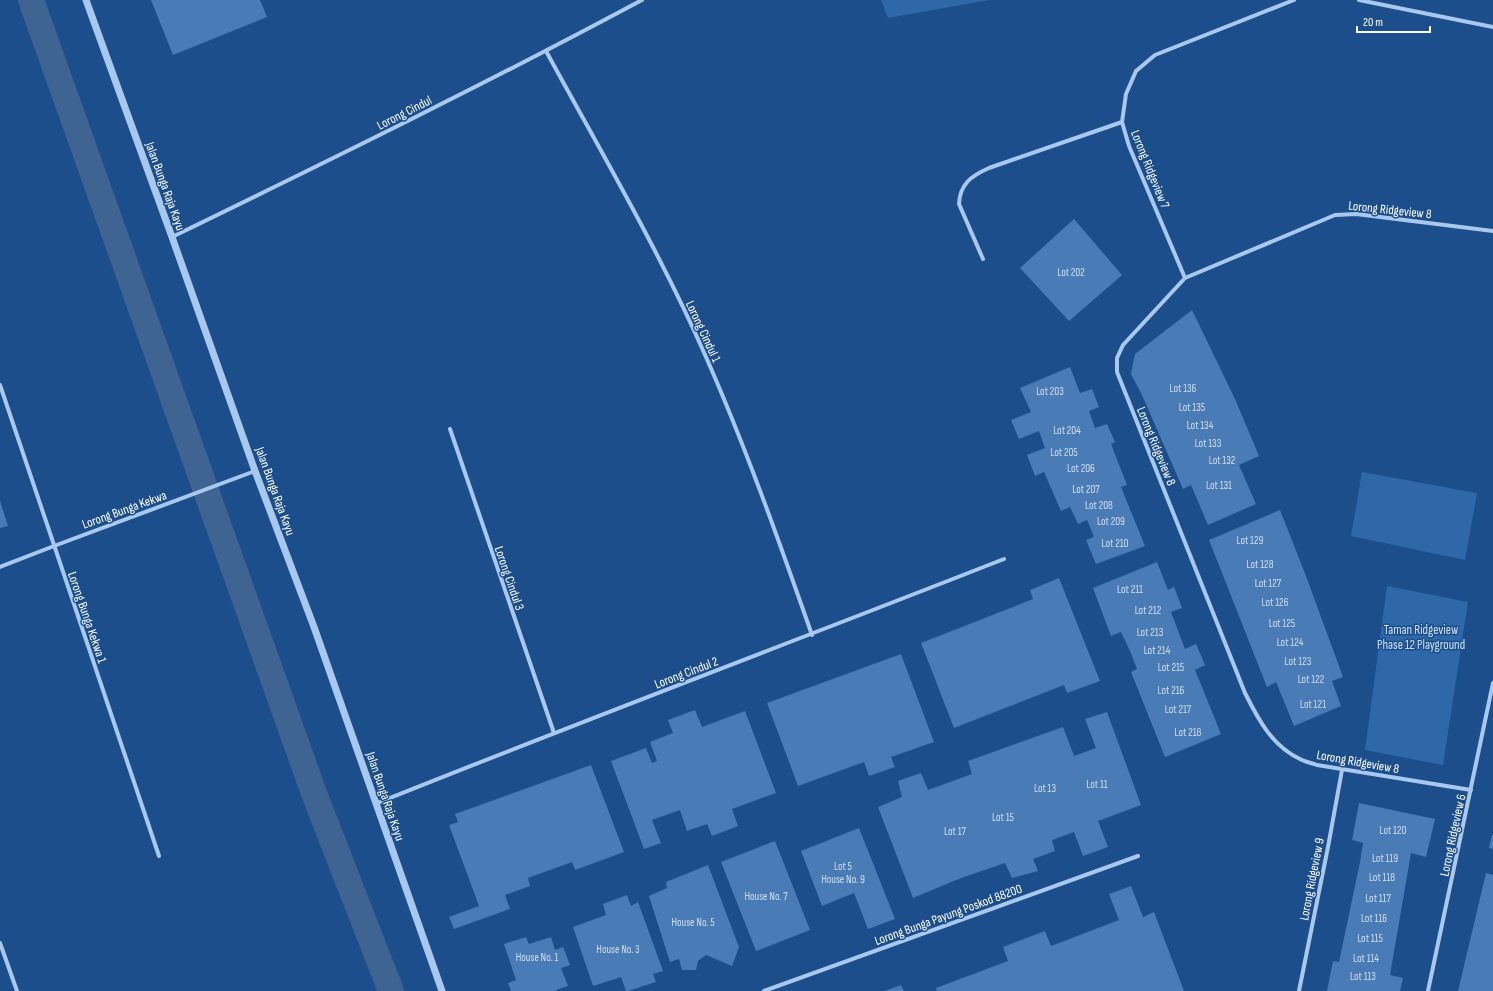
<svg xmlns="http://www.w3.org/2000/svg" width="1493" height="991" font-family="'Sofia Sans Condensed',sans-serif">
<rect width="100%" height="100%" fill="#1c4e8c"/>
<!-- green -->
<g fill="#2f68a9">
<polygon points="881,0 989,0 888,18"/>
<polygon points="1362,472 1477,493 1465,560 1351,536"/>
<polygon points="1387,586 1468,602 1443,765 1365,750"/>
</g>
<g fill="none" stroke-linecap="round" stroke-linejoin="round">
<!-- canal -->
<polyline stroke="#406491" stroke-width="26" points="31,0 315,796 391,991"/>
</g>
<!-- building -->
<g fill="#497bb6">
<polygon points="151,0 260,0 267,17 173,55"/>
<polygon points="1074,219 1122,275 1069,321 1020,268"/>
<polygon points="1192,310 1235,399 1259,456 1239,465 1256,504 1208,525 1191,485 1183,489 1142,395 1131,374 1135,354"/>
<polygon points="1070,367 1080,393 1092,389 1099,407 1089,411 1095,428 1107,424 1115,442 1111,444 1127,485 1121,487 1145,546 1096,564 1086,540 1094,537 1087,520 1078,524 1070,507 1061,511 1044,472 1035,476 1027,455 1045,448 1039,431 1019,439 1011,420 1031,412 1020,388"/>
<polygon points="0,501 8,526 0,528"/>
<polygon points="1280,510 1306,576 1343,677 1332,681 1341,706 1294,726 1276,682 1267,687 1209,540"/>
<polygon points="1157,562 1168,590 1174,587 1182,608 1171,612 1185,649 1196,644 1205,665 1195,670 1221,734 1165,757 1131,672 1137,669 1130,651 1121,632 1111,636 1093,588"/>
<polygon points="1059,578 1100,681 1067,693 1064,685 954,728 921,643 1033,599 1030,590"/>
<polygon points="901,654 934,742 891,757 895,767 869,776 864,762 798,786 767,703"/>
<polygon points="695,710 702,727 745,711 776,793 732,809 738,826 712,836 707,824 687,831 680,810 652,820 661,843 644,849 611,761 646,748 652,763 657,761 650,742 673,733 668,720"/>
<polygon points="1107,712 1141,805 1098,821 1108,847 1083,856 1074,832 1052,840 1055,851 1033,859 1038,871 1012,878 1005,863 961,878 913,898 878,807 902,797 898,781 921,773 928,790 972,774 968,761 1063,727 1074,756 1096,748 1085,719"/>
<polygon points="591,765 624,852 575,870 572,862 528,878 530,886 505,895 510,909 454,929 449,917 479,906 449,825 458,822 455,814"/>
<polygon points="1359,803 1435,819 1426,857 1411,853 1390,975 1403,978 1400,991 1327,991 1333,961 1339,962 1360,862 1363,843 1352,840"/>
<polygon points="859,828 895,919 868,929 854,893 822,906 801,851"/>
<polygon points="1492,835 1493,835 1493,849 1489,848"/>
<polygon points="775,841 810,930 756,951 721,862"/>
<polygon points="708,865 739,947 732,966 706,955 698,961 696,970 682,970 679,959 670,962 649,896 667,888 666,882"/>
<polygon points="1486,873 1493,875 1493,991 1458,991"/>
<polygon points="1131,886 1143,917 1154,912 1184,991 937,991 936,988 1008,961 1003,947 1045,931 1051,946 1119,920 1109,894"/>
<polygon points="627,895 631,906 638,902 663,971 653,974 656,982 628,991 626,991 621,977 593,986 573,927 606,915 603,904"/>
<polygon points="526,937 529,944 551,937 555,950 563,947 570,965 561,968 568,986 556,990 557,991 511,991 508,983 516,980 504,944"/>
<polygon points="901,985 904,991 885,991"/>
</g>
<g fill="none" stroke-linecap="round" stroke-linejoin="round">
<!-- minor -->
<g stroke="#a8c8ed" stroke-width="4">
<polyline points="1359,0 1493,27"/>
<path d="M546 51C601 152 660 252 706 357 746 448 779 541 812 635"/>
<path d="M172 237C330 160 487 83 642 0"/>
<path d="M983 259 959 204C960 184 971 176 989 168L1122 122"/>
<polyline points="1185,278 1129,146 1122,122 1126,94 1136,71 1155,55 1294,0"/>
<polyline points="0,385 159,856"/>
<polyline points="450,429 554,733"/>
<polyline points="0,567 54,546 255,471"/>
<path d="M1471 790 1317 765C1312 763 1305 762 1300 759 1272 746 1258 719 1245 693L1117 372V358L1123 345 1185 278 1335 215 1356 214 1493 231"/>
<path d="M375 804C584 720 795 641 1004 559"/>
<polyline points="0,943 17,991"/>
<polyline points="764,991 1138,856"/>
<polyline points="1299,991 1328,847 1342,770"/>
<polyline points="1428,991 1493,683"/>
</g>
<!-- tertiary -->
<polyline stroke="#a8c8ed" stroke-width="7" points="86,0 172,237 255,471 314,627 442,991"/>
</g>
<g text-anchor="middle" stroke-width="3" stroke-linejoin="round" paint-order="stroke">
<!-- number labels -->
<g font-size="11" fill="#d2deed">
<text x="1071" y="276">Lot 202</text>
<text x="1183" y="392">Lot 136</text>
<text x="1050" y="395">Lot 203</text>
<text x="1192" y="411">Lot 135</text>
<text x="1200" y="429">Lot 134</text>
<text x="1067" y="434">Lot 204</text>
<text x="1208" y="447">Lot 133</text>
<text x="1064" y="456">Lot 205</text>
<text x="1222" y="464">Lot 132</text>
<text x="1081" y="472">Lot 206</text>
<text x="1219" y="489">Lot 131</text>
<text x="1086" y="493">Lot 207</text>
<text x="1099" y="509">Lot 208</text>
<text x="1111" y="525">Lot 209</text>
<text x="1250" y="544">Lot 129</text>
<text x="1115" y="547">Lot 210</text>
<text x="1260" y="568">Lot 128</text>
<text x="1268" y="587">Lot 127</text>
<text x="1130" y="593">Lot 211</text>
<text x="1275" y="606">Lot 126</text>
<text x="1148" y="614">Lot 212</text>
<text x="1282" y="627">Lot 125</text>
<text x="1150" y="636">Lot 213</text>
<text x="1290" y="646">Lot 124</text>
<text x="1157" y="654">Lot 214</text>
<text x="1298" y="665">Lot 123</text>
<text x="1171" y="671">Lot 215</text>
<text x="1311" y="683">Lot 122</text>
<text x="1171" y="694">Lot 216</text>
<text x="1313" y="708">Lot 121</text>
<text x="1178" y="713">Lot 217</text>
<text x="1188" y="736">Lot 218</text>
<text x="1097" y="788">Lot 11</text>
<text x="1045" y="792">Lot 13</text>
<text x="1003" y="821">Lot 15</text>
<text x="1393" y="834">Lot 120</text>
<text x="955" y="835">Lot 17</text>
<text x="1385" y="862">Lot 119</text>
<text x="843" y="870">Lot 5<tspan x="843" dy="13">House No. 9</tspan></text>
<text x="1382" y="881">Lot 118</text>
<text x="766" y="900">House No. 7</text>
<text x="1378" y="902">Lot 117</text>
<text x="1374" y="922">Lot 116</text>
<text x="693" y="926">House No. 5</text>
<text x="1370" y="942">Lot 115</text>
<text x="618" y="953">House No. 3</text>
<text x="537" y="961">House No. 1</text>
<text x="1366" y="962">Lot 114</text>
<text x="1363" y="980">Lot 113</text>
</g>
<!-- street labels -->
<g font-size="13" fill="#fff" stroke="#1c4e8c">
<text transform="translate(404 112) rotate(-27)" y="5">Lorong Cindul</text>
<text transform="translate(1151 169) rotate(68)" y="5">Lorong Ridgeview 7</text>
<text transform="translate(166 186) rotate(70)" y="5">Jalan Bunga Raja Kayu</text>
<text transform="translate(1390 209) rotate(6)" y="5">Lorong Ridgeview 8</text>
<text transform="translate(704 331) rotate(65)" y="5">Lorong Cindul 1</text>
<text transform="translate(1157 446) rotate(68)" y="5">Lorong Ridgeview 8</text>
<text transform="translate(276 491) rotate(70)" y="5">Jalan Bunga Raja Kayu</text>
<text transform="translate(124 509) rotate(-20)" y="5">Lorong Bunga Kekwa</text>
<text transform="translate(510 578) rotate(71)" y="5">Lorong Cindul 3</text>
<text transform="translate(88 617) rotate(71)" y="5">Lorong Bunga Kekwa 1</text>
<text transform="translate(686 672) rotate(-21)" y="5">Lorong Cindul 2</text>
<text transform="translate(1358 761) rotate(10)" y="5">Lorong Ridgeview 8</text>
<text transform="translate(386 796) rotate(71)" y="5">Jalan Bunga Raja Kayu</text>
<text transform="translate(1452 835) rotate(-78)" y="5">Lorong Ridgeview 6</text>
<text transform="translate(1311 879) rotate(-79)" y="5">Lorong Ridgeview 9</text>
<text transform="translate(948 914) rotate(-20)" y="5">Lorong Bunga Payung Poskod 88200</text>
</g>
<!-- park labels -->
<g font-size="13" fill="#cde2f9" stroke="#1c4e8c">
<text x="1421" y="634">Taman Ridgeview<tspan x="1421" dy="15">Phase 12 Playground</tspan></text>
</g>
</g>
<!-- scale -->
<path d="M1357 26v6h73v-6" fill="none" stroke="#ffffff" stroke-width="2"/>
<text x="1363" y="26" font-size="12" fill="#ffffff" stroke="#1c4e8c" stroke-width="3" paint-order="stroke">20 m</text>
</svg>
